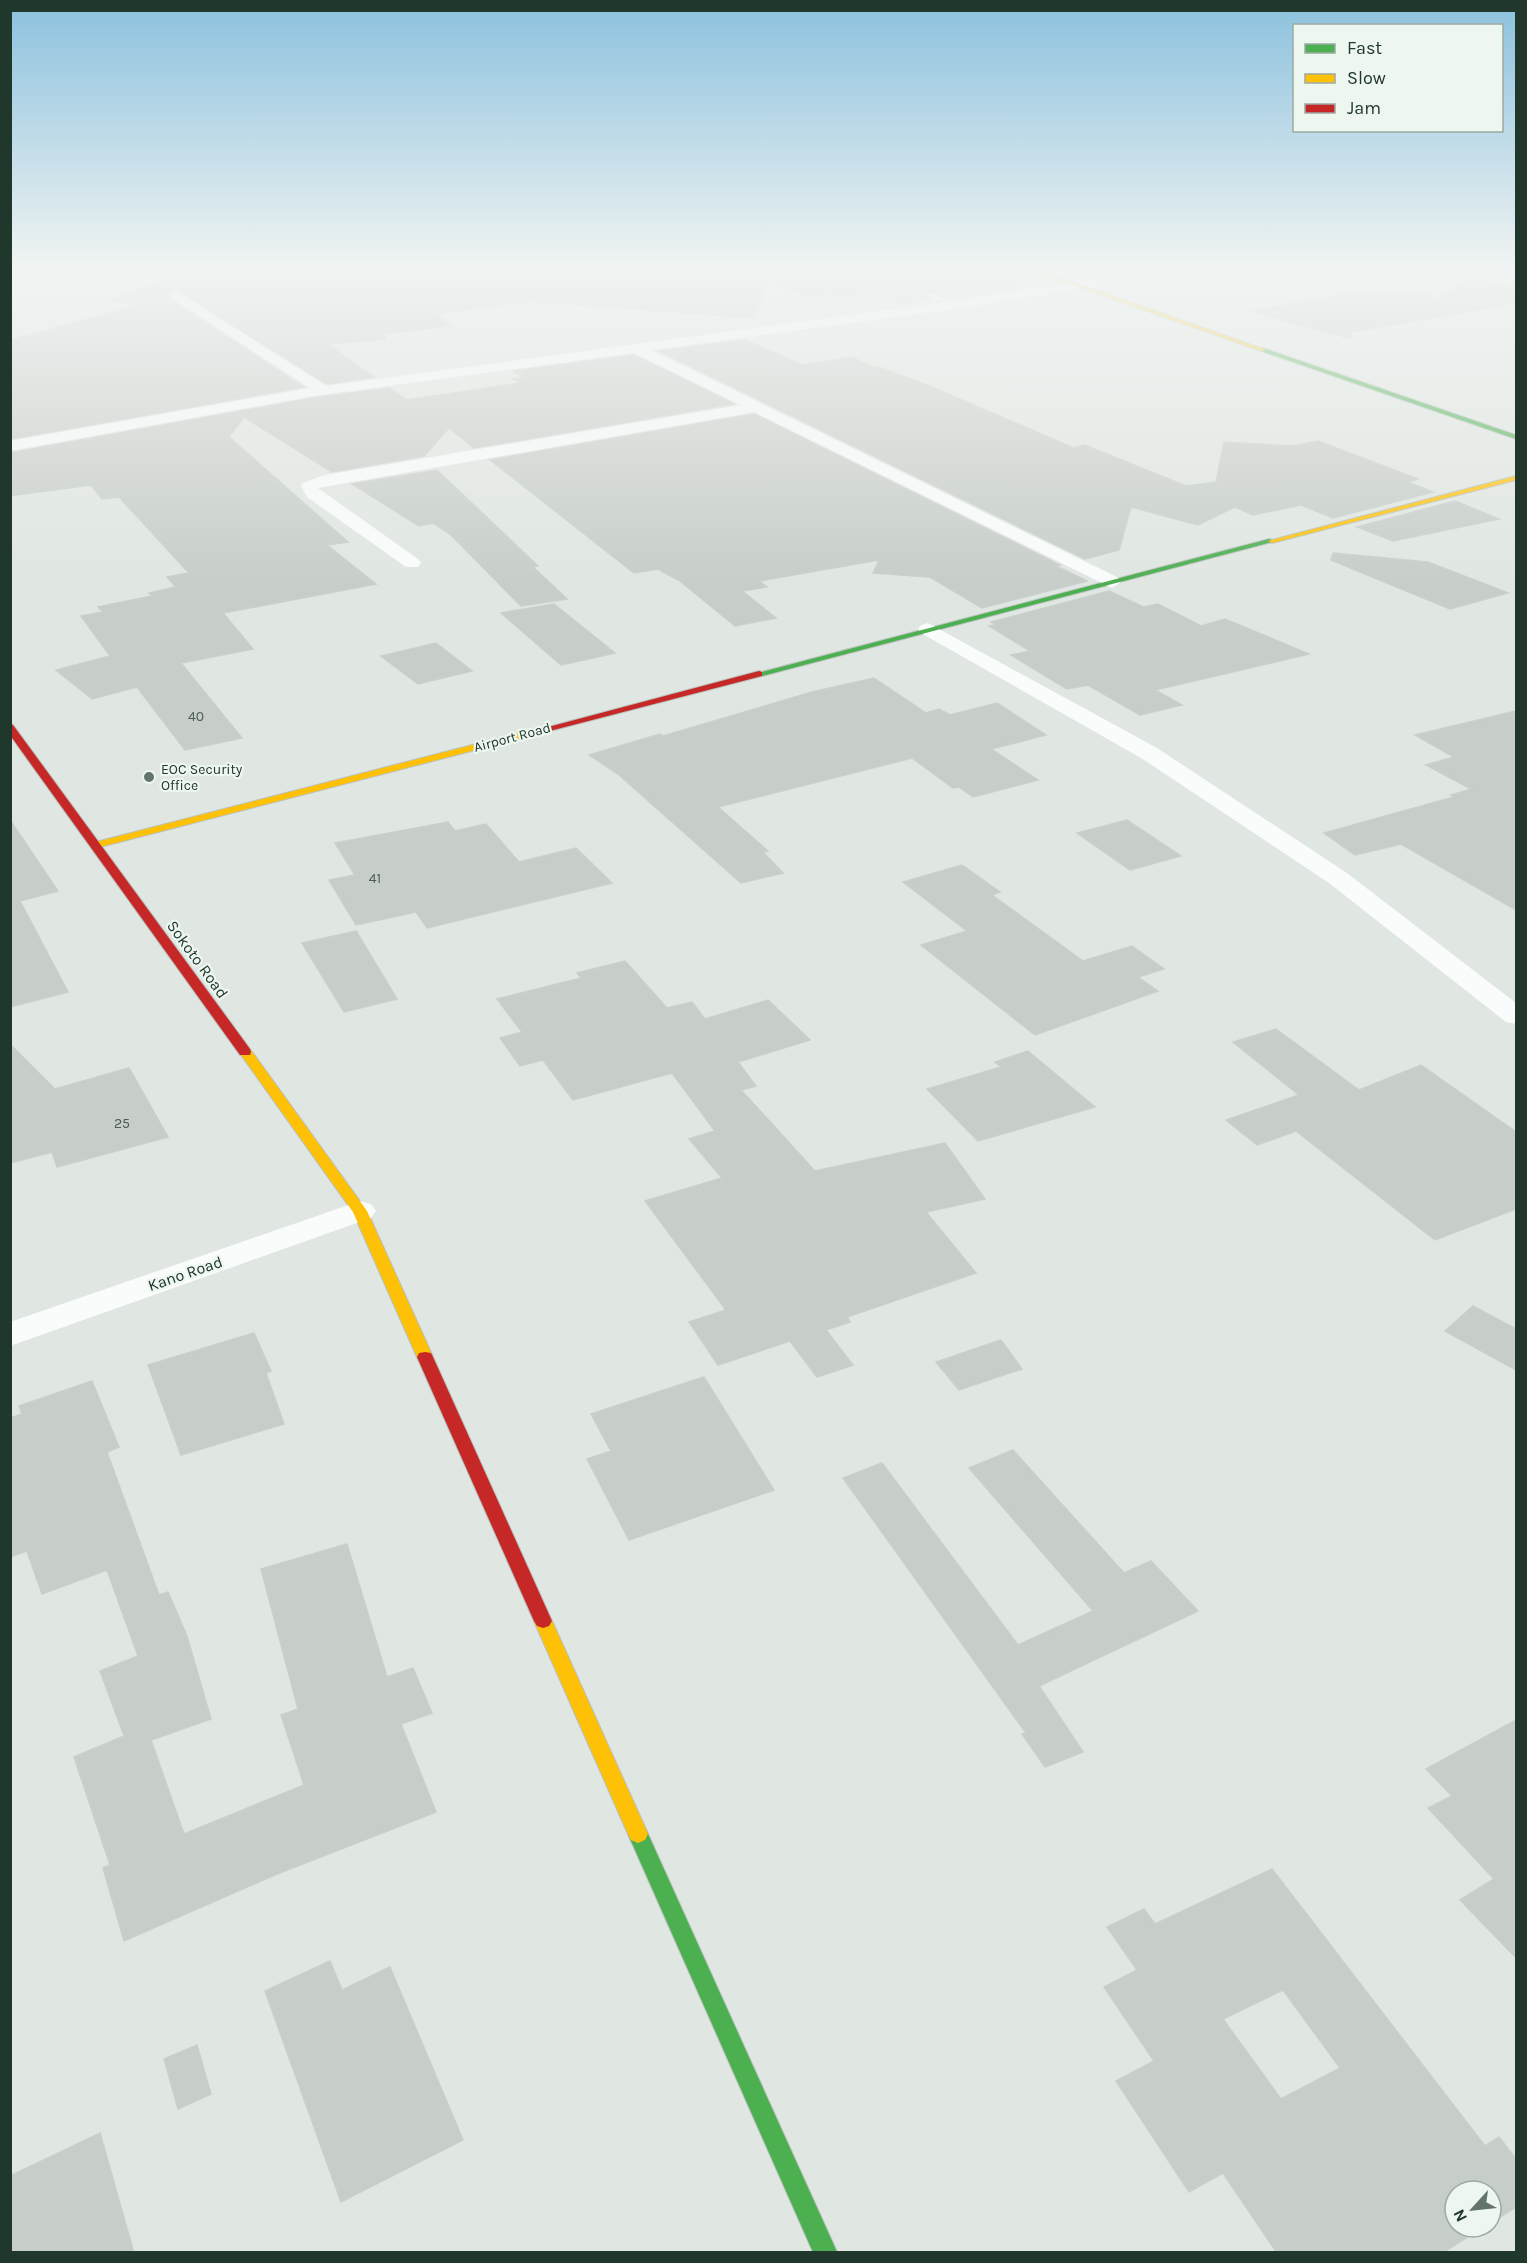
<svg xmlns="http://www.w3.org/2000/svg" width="1527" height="2263" font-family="Karla,sans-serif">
<rect width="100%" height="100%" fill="#e0e6e2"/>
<!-- built -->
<polygon fill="#ced7d1" points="844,267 999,267 1044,283 900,304 815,271"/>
<!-- building -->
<g fill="#c7cdc9" stroke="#c9cfcb" stroke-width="1.5" fill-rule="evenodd">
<polygon points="196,267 684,267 765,279 738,267 919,267 921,286 839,297 831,294 807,297 770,281 753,318 528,301 435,314 452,326 382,334 386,339 327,344 374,377 327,384 175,289 168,295 171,300 304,387 10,439 10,340 143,304 110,301"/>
<polygon points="1467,279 1516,286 1516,303 1351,332 1351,339 1250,311 1360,292 1369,295 1412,290 1439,298"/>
<polygon points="745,340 803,365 852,357 874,368 879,367 927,385 1074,448 1085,445 1186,486 1216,482 1224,442 1292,446 1318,441 1418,479 1408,482 1433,492 1333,518 1301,505 1253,515 1235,507 1198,525 1131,507 1119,550 1085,559 659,351"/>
<polygon points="634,355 734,404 474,448 449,428 424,456 332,472 244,417 229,437 348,542 327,545 376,584 223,613 253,649 181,663 242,738 185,750 137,687 92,699 56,670 110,656 81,616 103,612 98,607 152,596 149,593 176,587 167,577 189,573 119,497 102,499 91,485 10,496 10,453 313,398 389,388 407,400 520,383 513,379 524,378 514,371"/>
<polygon points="754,414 1060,565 1056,566 1087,581 982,608 930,577 873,573 879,560 759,581 767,587 742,591 776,618 735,626 680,581 658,569 634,573 490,460"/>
<polygon points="437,470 538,566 533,567 567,599 521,606 451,535 433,523 419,526 352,484"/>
<polygon points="1455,501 1499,519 1393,541 1357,527"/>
<polygon points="1333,553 1428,562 1508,593 1450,609 1331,560"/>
<polygon points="1109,591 1143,607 1158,604 1201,626 1225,619 1309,654 1155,690 1182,705 1140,715 1088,685 1067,689 1011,655 1030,651 989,626 996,625 991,622"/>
<polygon points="554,604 615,653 561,665 501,613"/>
<polygon points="436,643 472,671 418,684 381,656"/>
<polygon points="874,678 926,713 939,709 950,715 997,703 1046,735 991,749 1038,780 973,797 959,787 953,788 912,758 718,807 768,851 763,852 783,873 741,883 618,774 589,755 660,734 663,736 812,692"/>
<polygon points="1516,711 1516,910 1401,844 1355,855 1324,833 1454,797 1451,795 1471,789 1426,765 1454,757 1415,735"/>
<polygon points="10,820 58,891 20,901 68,992 10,1007"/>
<polygon points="1127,820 1181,856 1130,870 1077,833"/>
<polygon points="448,822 455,831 486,824 519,862 576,848 612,883 427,928 416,912 356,925 329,880 355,875 335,843"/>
<polygon points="962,865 1000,892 992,895 1083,961 1132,946 1164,969 1138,977 1158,991 1035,1035 921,945 967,931 903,882"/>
<polygon points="356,931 397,999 344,1012 302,943"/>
<polygon points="625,961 667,1008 692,1002 705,1019 768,1000 810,1040 738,1062 756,1086 741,1090 815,1171 945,1143 985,1199 926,1212 976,1273 847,1317 850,1322 826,1330 853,1365 817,1377 790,1341 718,1365 689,1322 726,1310 645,1201 722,1178 689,1139 715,1131 672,1073 573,1100 543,1060 520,1066 500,1038 522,1032 497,999 581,978 577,973"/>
<polygon points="1276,1029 1359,1090 1421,1065 1516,1132 1516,1209 1435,1240 1296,1131 1257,1145 1226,1120 1299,1095 1233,1042"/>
<polygon points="10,1044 55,1089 129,1068 168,1137 57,1167 52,1152 10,1163"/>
<polygon points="1028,1051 1095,1107 978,1141 927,1089 1001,1067 995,1062"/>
<polygon points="1473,1306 1516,1329 1516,1370 1445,1331"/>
<polygon points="254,1333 271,1371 266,1373 284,1424 181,1455 148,1365"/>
<polygon points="1001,1340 1022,1369 959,1390 936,1362"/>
<polygon points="704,1377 774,1490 629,1540 587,1459 611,1451 591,1414"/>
<polygon points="92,1381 119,1447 107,1452 159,1595 168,1592 187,1636 211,1719 151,1740 184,1834 304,1785 281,1715 298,1709 261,1569 347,1544 387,1677 413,1668 432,1713 401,1724 436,1812 277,1874 124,1941 103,1868 110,1865 74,1757 124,1736 100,1671 138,1656 107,1570 42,1594 27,1551 10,1557 10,1418 22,1414 19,1406"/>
<polygon points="1013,1450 1124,1573 1151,1561 1198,1611 1039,1686 1083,1752 1045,1767 1022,1734 1026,1733 843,1478 882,1463 1018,1645 1093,1611 969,1468"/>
<polygon points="1516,1720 1516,1958 1460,1900 1494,1879 1428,1808 1452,1796 1426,1769"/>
<path d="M1272 1869 1485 2146 1499 2137 1516 2159V2207L1491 2223V2191H1455V2227H1484L1442 2253H1277L1223 2173 1189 2192 1116 2081 1154 2061 1104 1987 1137 1970 1107 1927 1144 1909 1155 1924ZM1283 1990 1340 2068 1281 2099 1223 2019Z"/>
<polygon points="330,1961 342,1990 390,1967 463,2140 341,2202 265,1991"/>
<polygon points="197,2045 211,2094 178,2109 164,2059"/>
<polygon points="100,2133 134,2253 10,2253 10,2176"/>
</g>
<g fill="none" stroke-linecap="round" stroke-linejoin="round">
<!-- fast casing -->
<g stroke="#b9c2bd" stroke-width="2">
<g id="fast">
<polygon points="1263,348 1516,435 1516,439 1261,351"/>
<polygon points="1269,539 1276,541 762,676 754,674"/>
<polygon points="638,1825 645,1828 648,1834 837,2252 813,2252 628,1834 631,1828"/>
</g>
</g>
<!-- slow casing -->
<g stroke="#b9c2bd" stroke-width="2">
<g id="slow">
<polygon points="1022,267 1030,267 1266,350 1261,351"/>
<polygon points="1516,476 1516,480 1272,543 1268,541"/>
<polygon points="542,727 545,728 545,732 96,848 91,845 92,843"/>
<polygon points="245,1048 250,1049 367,1211 433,1357 431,1361 419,1361 417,1357 353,1212 239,1052"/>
<polygon points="543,1614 549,1616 552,1621 648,1834 645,1840 638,1843 631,1840 628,1834 534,1621 537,1616"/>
</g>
</g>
<!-- jam casing -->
<g stroke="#b9c2bd" stroke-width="2">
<g id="jam">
<polygon points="759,671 762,672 762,676 542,733 537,730"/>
<polygon points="10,724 13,725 250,1049 251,1052 250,1055 240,1055 10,735"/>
<polygon points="425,1352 431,1353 433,1357 552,1621 549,1626 543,1628 537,1626 534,1621 417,1357 419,1353"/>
</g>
</g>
<!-- lane -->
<polygon fill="#fafbfb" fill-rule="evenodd" points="927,294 931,294 958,305 953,306 927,296"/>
<!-- street -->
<g fill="#fafbfb" fill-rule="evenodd">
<polygon points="1097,278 1101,279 1101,285 955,309 651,350 1119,578 1121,582 1112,588 754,412 318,488 418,559 421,563 418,567 406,567 307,497 301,486 303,483 325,475 741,405 634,353 313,396 10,451 10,441 310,388 172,298 170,295 176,291 326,386 955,301"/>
<polygon points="928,623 1157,748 1347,873 1516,1003 1516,1024 1506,1022 1329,883 1141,758 921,633 918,629 921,625"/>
<polygon points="360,1201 371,1204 376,1211 371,1218 10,1346 10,1322"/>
</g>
<!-- fast -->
<use href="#fast" fill="#4caf50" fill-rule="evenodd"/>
<!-- slow -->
<use href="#slow" fill="#ffc107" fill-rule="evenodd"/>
<!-- jam -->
<use href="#jam" fill="#c62828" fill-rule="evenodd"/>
</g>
<!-- sky -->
<linearGradient id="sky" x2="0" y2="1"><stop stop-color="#8bc1de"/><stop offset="0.46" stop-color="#f1f4f2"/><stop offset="1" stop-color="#f1f4f2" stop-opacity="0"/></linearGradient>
<rect width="1527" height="584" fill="url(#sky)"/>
<!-- markers -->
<circle fill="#63746b" stroke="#edf6ef" stroke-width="2" cx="149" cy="777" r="6"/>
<g text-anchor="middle" stroke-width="4.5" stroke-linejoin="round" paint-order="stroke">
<!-- number labels -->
<g font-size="14" fill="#4a5d53">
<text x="196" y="721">40</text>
<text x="375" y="883">41</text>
<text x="122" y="1128">25</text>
</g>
<!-- far-street labels -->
<g font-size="14" fill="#20372b" stroke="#edf6ef">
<text transform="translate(512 737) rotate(-15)" y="5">Airport Road</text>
</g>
<!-- far-poi labels -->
<g font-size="14" fill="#20372b" stroke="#edf6ef" text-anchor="start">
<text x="161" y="774">EOC Security<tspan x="161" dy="16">Office</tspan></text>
</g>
<!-- street labels -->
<g font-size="16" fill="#20372b" stroke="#edf6ef">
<text transform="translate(198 959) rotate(54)" y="6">Sokoto Road</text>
<text transform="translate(185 1273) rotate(-19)" y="6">Kano Road</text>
</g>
</g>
<!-- border -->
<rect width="1527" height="2263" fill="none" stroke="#20372b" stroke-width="24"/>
<!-- legend -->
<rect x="1293" y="24" width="210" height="108" fill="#edf6ef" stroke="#9baaa1" stroke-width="1.5"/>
<rect x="1305" y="44" width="30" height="9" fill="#4caf50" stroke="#9baaa1" stroke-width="1.5"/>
<text x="1347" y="54" font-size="18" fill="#20372b">Fast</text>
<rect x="1305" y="74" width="30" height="9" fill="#ffc107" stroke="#9baaa1" stroke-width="1.5"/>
<text x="1347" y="84" font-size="18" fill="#20372b">Slow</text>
<rect x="1305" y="104" width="30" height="9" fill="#c62828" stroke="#9baaa1" stroke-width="1.5"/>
<text x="1347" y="114" font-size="18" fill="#20372b">Jam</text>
<!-- north arrow -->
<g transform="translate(1473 2209) rotate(243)"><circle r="28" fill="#edf6ef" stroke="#9baaa1" stroke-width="1.5"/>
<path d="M0-4.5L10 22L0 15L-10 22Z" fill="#63746b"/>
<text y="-9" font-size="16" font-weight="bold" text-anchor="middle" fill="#20372b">N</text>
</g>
</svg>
